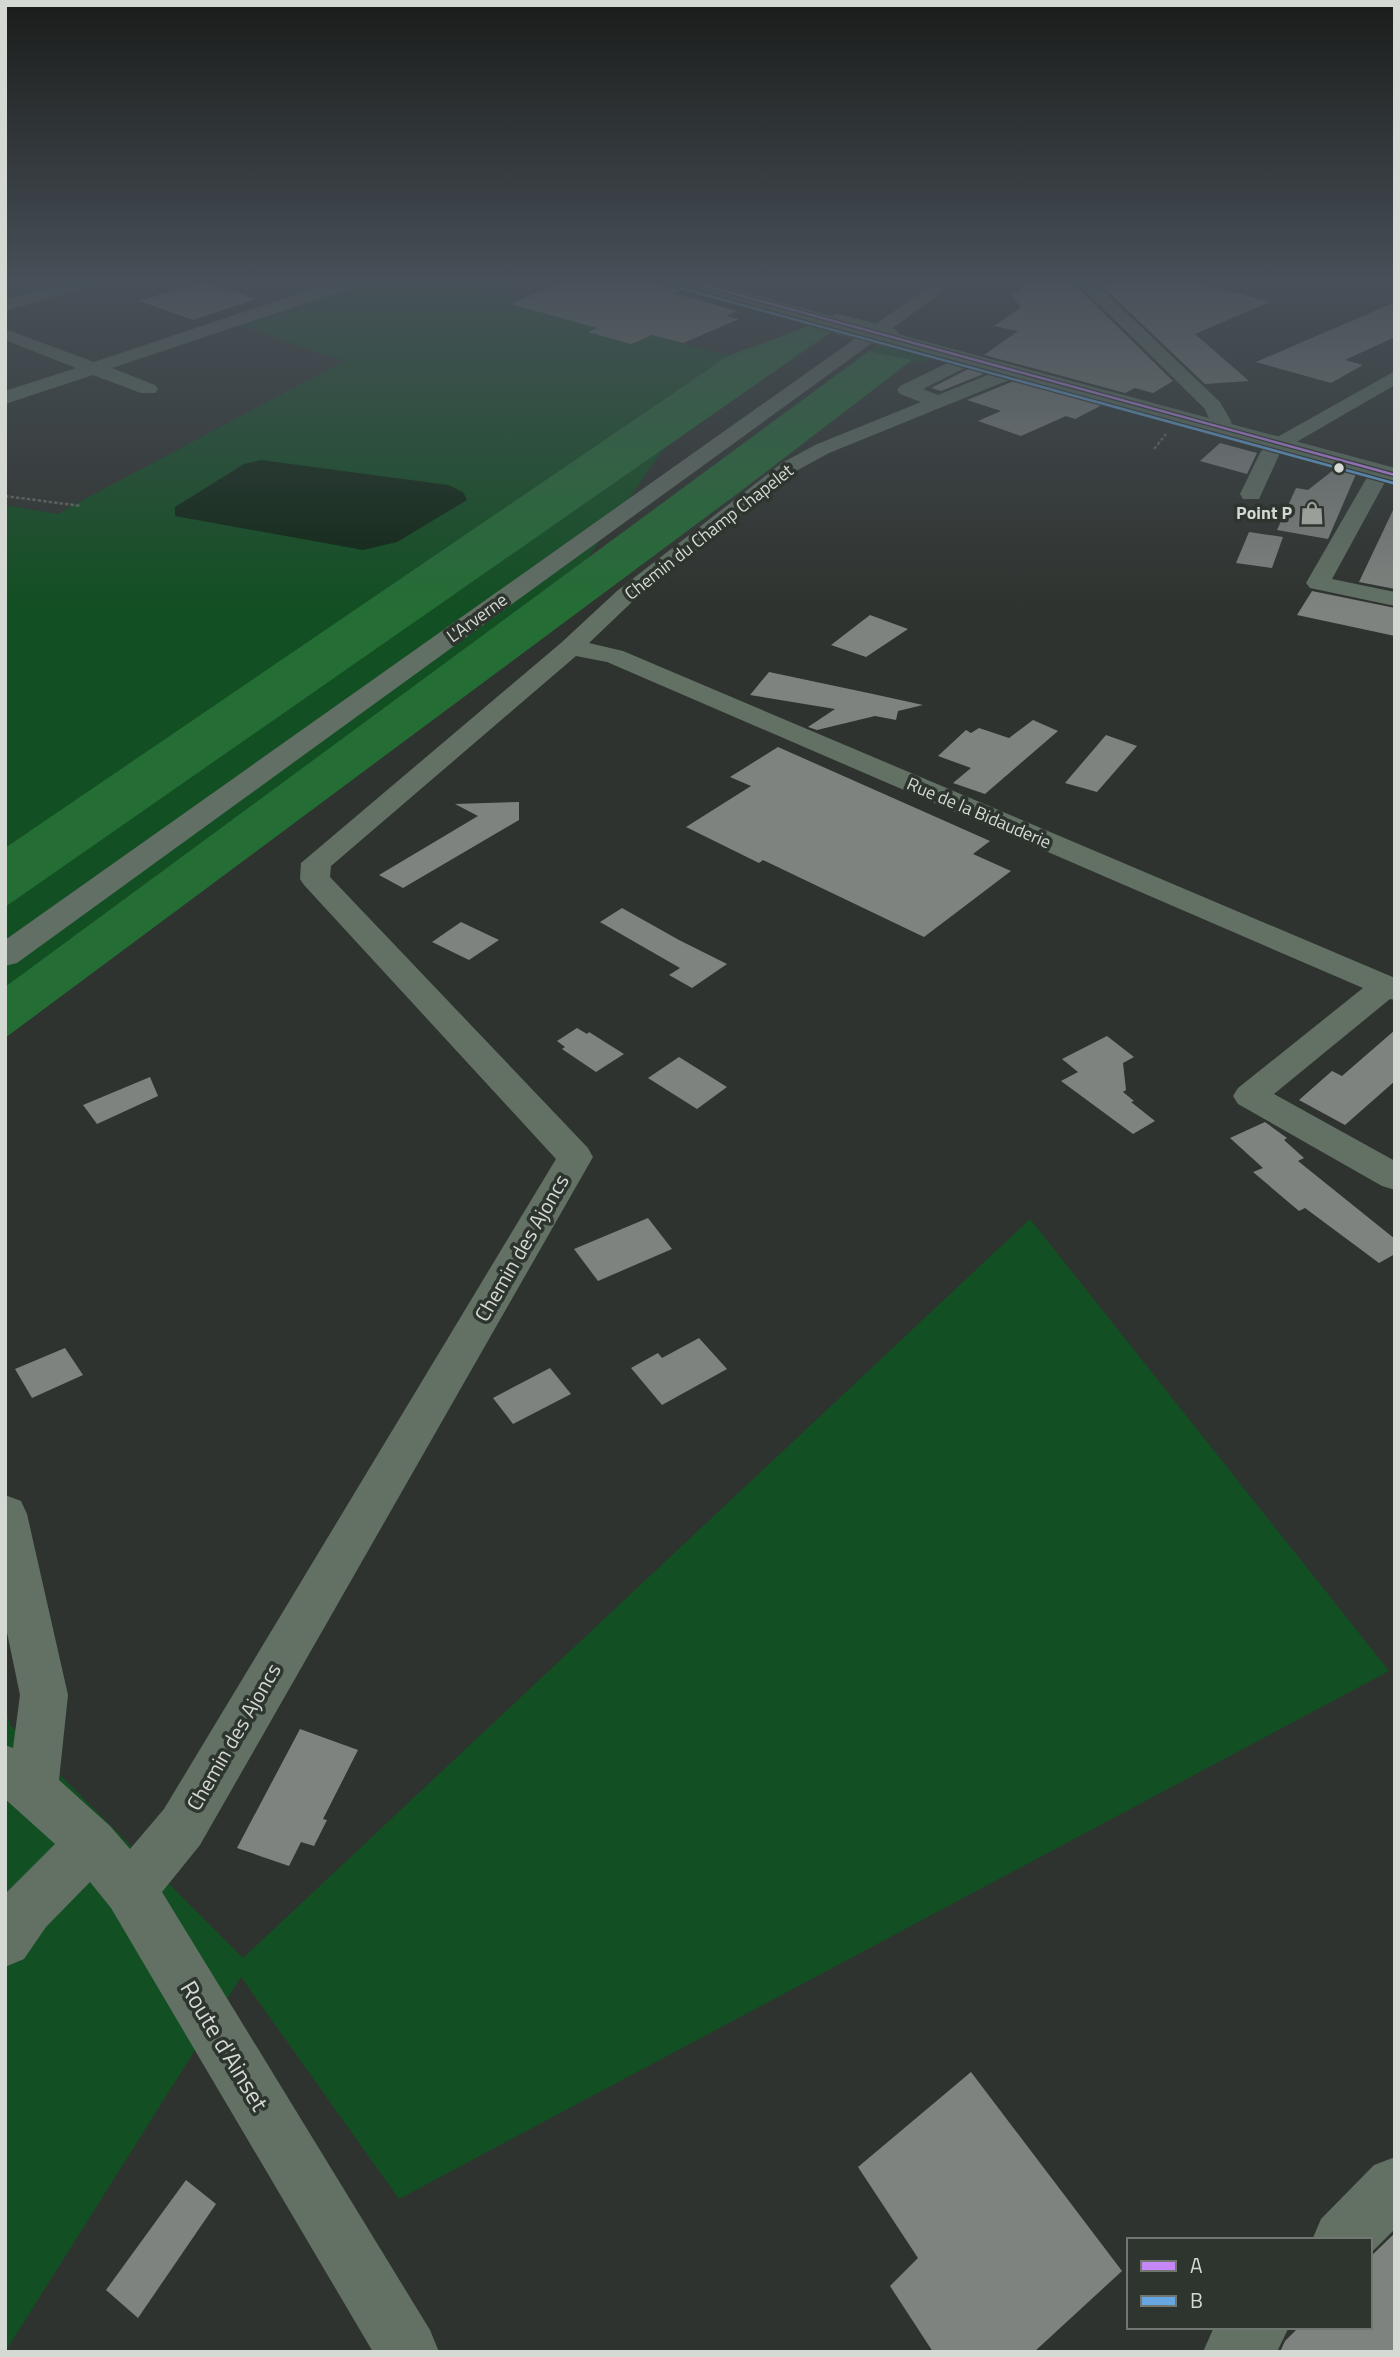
<svg xmlns="http://www.w3.org/2000/svg" width="1400" height="2357" font-family="'Titillium Web',sans-serif">
<rect width="100%" height="100%" fill="#2f332f"/>
<!-- green -->
<g fill="#124f22">
<polygon points="373,280 507,280 487,290 728,356 537,631 5,1036 5,505 57,514 344,361 242,326"/>
<polygon points="883,343 934,355 924,363 869,351"/>
<polygon points="1030,1219 1389,1671 399,2199 241,1977 5,2352 5,1705 10,1725 243,1958"/>
</g>
<!-- forest -->
<g fill="#246d35">
<polygon points="817,323 834,330 5,907 5,848 728,356"/>
<polygon points="869,351 912,360 741,491 5,1038 5,987"/>
</g>
<!-- water -->
<polygon fill="#0e2613" points="261,460 448,485 463,492 467,500 397,542 363,550 175,516 175,507 244,464"/>
<!-- building -->
<g fill="#7f837f">
<polygon points="567,280 648,280 682,290 674,293 737,311 726,316 739,319 683,343 652,335 631,344 588,332 597,328 511,304"/>
<polygon points="1072,280 1072,282 1173,381 1153,393 1135,388 1125,393 984,355 1018,331 994,326 1021,307 1009,293 1023,292 1014,282"/>
<polygon points="1118,280 1190,280 1270,302 1195,334 1249,381 1205,384 1102,286"/>
<polygon points="201,281 256,299 193,320 139,301"/>
<polygon points="1395,302 1395,337 1345,360 1363,365 1331,383 1256,362"/>
<polygon points="970,368 986,373 941,391 931,388"/>
<polygon points="1014,381 1102,405 1075,419 1066,416 1021,436 978,421 1001,411 967,400"/>
<polygon points="1220,443 1257,453 1247,474 1200,461"/>
<polygon points="1336,468 1356,474 1328,539 1277,530 1296,488 1308,490"/>
<polygon points="1395,506 1395,589 1359,582"/>
<polygon points="1249,532 1283,537 1272,568 1236,563"/>
<polygon points="1312,591 1395,608 1395,636 1297,615"/>
<polygon points="870,615 908,629 866,657 831,645"/>
<polygon points="769,672 873,694 923,705 898,711 896,720 875,716 817,730 808,727 835,709 750,695"/>
<polygon points="1033,720 1058,731 985,794 953,783 971,768 938,756 966,730 971,733 979,728 1009,738"/>
<polygon points="1106,735 1137,746 1097,792 1065,783"/>
<polygon points="778,747 990,841 973,854 1011,871 924,937 763,860 759,863 686,827 751,786 730,777"/>
<polygon points="519,802 519,820 403,888 379,875 478,816 455,804"/>
<polygon points="622,908 679,940 727,964 692,988 669,975 680,968 600,922"/>
<polygon points="461,922 499,940 469,960 432,942"/>
<polygon points="577,1028 587,1034 589,1032 624,1054 596,1072 562,1049 565,1047 557,1041"/>
<polygon points="1395,1030 1395,1081 1345,1125 1299,1100 1332,1071 1342,1076"/>
<polygon points="1107,1036 1134,1057 1123,1063 1126,1090 1123,1092 1134,1101 1131,1102 1155,1121 1133,1134 1061,1081 1078,1072 1062,1059"/>
<polygon points="679,1057 727,1087 697,1109 648,1078"/>
<polygon points="150,1077 158,1096 97,1124 83,1105"/>
<polygon points="1265,1122 1287,1138 1284,1140 1304,1158 1298,1161 1395,1239 1395,1254 1379,1263 1305,1208 1299,1211 1253,1172 1263,1168 1230,1138"/>
<polygon points="648,1218 672,1249 598,1281 574,1249"/>
<polygon points="699,1338 727,1369 662,1405 631,1368 658,1353 662,1358"/>
<polygon points="65,1348 83,1375 32,1398 15,1369"/>
<polygon points="550,1368 571,1394 513,1424 493,1398"/>
<polygon points="300,1729 358,1750 323,1819 327,1820 314,1846 301,1842 289,1866 237,1848"/>
<polygon points="971,2072 1122,2271 1034,2352 933,2352 890,2286 918,2258 858,2167"/>
<polygon points="186,2180 216,2204 138,2318 106,2290"/>
<polygon points="1395,2233 1395,2352 1280,2352 1285,2341 1299,2327 1370,2327 1370,2257"/>
</g>
<g fill="none" stroke-linecap="round" stroke-linejoin="round">
<!-- path -->
<g stroke="#5f6960" stroke-width="2.5" stroke-dasharray="3.5 2" stroke-linecap="butt">
<polyline points="1154,449 1166,434"/>
<polyline points="5,496 81,506"/>
</g>
<!-- minor -->
<g fill="#627164" fill-rule="evenodd">
<polygon points="72,280 100,280 98,284 5,311 5,300"/>
<polygon points="339,280 365,280 363,284 112,368 155,385 158,389 155,393 141,393 93,375 5,404 5,391 76,368 5,340 5,329 94,362"/>
<polygon points="1074,280 1092,280 1220,402 1231,421 1232,429 1229,433 1215,433 1205,409"/>
<polygon points="968,353 975,355 977,359 975,363 923,389 938,395 1007,367 1014,365 1023,371 1021,375 829,453 796,471 633,601 589,643 623,651 1395,978 1395,1000 1390,999 1274,1094 1395,1161 1395,1190 1382,1186 1238,1104 1233,1096 1238,1088 1363,988 607,662 576,656 331,866 330,877 588,1148 593,1157 200,1845 162,1892 430,2330 439,2352 373,2352 111,1908 90,1882 46,1927 24,1959 5,1967 5,1894 55,1844 5,1799 5,1745 13,1748 20,1695 5,1623 5,1495 21,1501 27,1514 68,1695 59,1780 110,1826 130,1849 164,1809 556,1159 304,885 300,879 301,863 562,642 617,591 782,463 815,445 921,402 900,394 897,390 900,386"/>
<polygon points="1395,371 1395,385 1286,448 1278,450 1280,453 1259,499 1243,499 1240,494 1260,453 1263,449 1271,447 1269,444 1272,440"/>
<polygon points="1380,465 1387,467 1391,471 1332,579 1395,592 1395,606 1310,588 1306,583 1373,467"/>
<polygon points="1395,2157 1395,2229 1370,2254 1370,2240 1312,2240 1321,2219 1374,2165"/>
<polygon points="1214,2327 1289,2327 1277,2352 1203,2352"/>
</g>
<!-- major -->
<g fill="#607262" fill-rule="evenodd">
<polygon points="673,280 703,280 845,320 847,324 845,328 831,328 676,284"/>
<polygon points="890,332 1395,468 1395,482 883,342 880,338"/>
</g>
<!-- highway -->
<polygon fill="#626f64" fill-rule="evenodd" points="938,280 959,280 17,963 5,966 5,940"/>
<!-- major-bridge -->
<polyline stroke="#607262" stroke-width="20" points="838,324 890,338"/>
<!-- bus-1 casing -->
<g stroke="#2d352e" stroke-width="5">
<polyline id="bus-1" points="684,280 1395,475"/>
</g>
<!-- bus-2 casing -->
<g stroke="#2d352e" stroke-width="5">
<polyline id="bus-2" points="680,288 1393,483"/>
</g>
<!-- bus-1 -->
<use href="#bus-1" stroke="#c788f7" stroke-width="2.5"/>
<!-- bus-2 -->
<use href="#bus-2" stroke="#66a7e1" stroke-width="2.5"/>
</g>
<!-- sky -->
<linearGradient id="sky" x2="0" y2="1"><stop stop-color="#1a1c1a"/><stop offset="0.46" stop-color="#475058"/><stop offset="1" stop-color="#475058" stop-opacity="0"/></linearGradient>
<rect width="1400" height="610" fill="url(#sky)"/>
<!-- icons -->
<defs>
<g id="shop-bare" transform="scale(1.89)"><path d="M-5-2.5h2.3a2.7 3.5 0 0 1 5.4 0H5L5.5 6h-11ZM-1.5-2.5h3a1.5 2.3 0 0 0-3 0Z" fill="#9a9f9a" stroke="#2d352e" stroke-width="2.5" paint-order="stroke"/></g>
</defs>
<g fill-rule="evenodd">
<use href="#shop-bare" x="1312" y="513"/>
</g>
<!-- markers -->
<circle fill="#d4d9d4" stroke="#2d352e" stroke-width="2.5" cx="1339" cy="468" r="6"/>
<g text-anchor="middle" stroke-width="7" stroke-linejoin="round" paint-order="stroke">
<!-- far-poi labels -->
<g font-size="18" font-weight="bold" fill="#d4d9d4" stroke="#2d352e" text-anchor="end">
<text x="1292" y="519">Point P</text>
</g>
<!-- far-street labels -->
<g font-size="18" fill="#d4d9d4" stroke="#2d352e">
<text transform="translate(709 532) rotate(-38)" y="6">Chemin du Champ Chapelet</text>
<text transform="translate(477 618) rotate(-36)" y="6">L'Arverne</text>
<text transform="translate(979 813) rotate(23)" y="6">Rue de la Bidauderie</text>
</g>
<!-- street labels -->
<g font-size="21" fill="#d4d9d4" stroke="#2d352e">
<text transform="translate(522 1248) rotate(-60)" y="7">Chemin des Ajoncs</text>
<text transform="translate(234 1737) rotate(-60)" y="7">Chemin des Ajoncs</text>
</g>
<!-- near-street labels -->
<g font-size="24" fill="#d4d9d4" stroke="#2d352e">
<text transform="translate(224 2046) rotate(59)" y="8">Route d'Ainset</text>
</g>
</g>
<!-- border -->
<rect width="1400" height="2357" fill="none" stroke="#d4d9d4" stroke-width="14"/>
<!-- legend -->
<rect x="1127" y="2238" width="245" height="91" fill="#2d352e" stroke="#707770" stroke-width="2"/>
<rect x="1141" y="2261" width="35" height="10" fill="#c788f7" stroke="#707770" stroke-width="2"/>
<text x="1190" y="2273" font-size="21" fill="#d4d9d4">A</text>
<rect x="1141" y="2296" width="35" height="10" fill="#66a7e1" stroke="#707770" stroke-width="2"/>
<text x="1190" y="2308" font-size="21" fill="#d4d9d4">B</text>
</svg>
